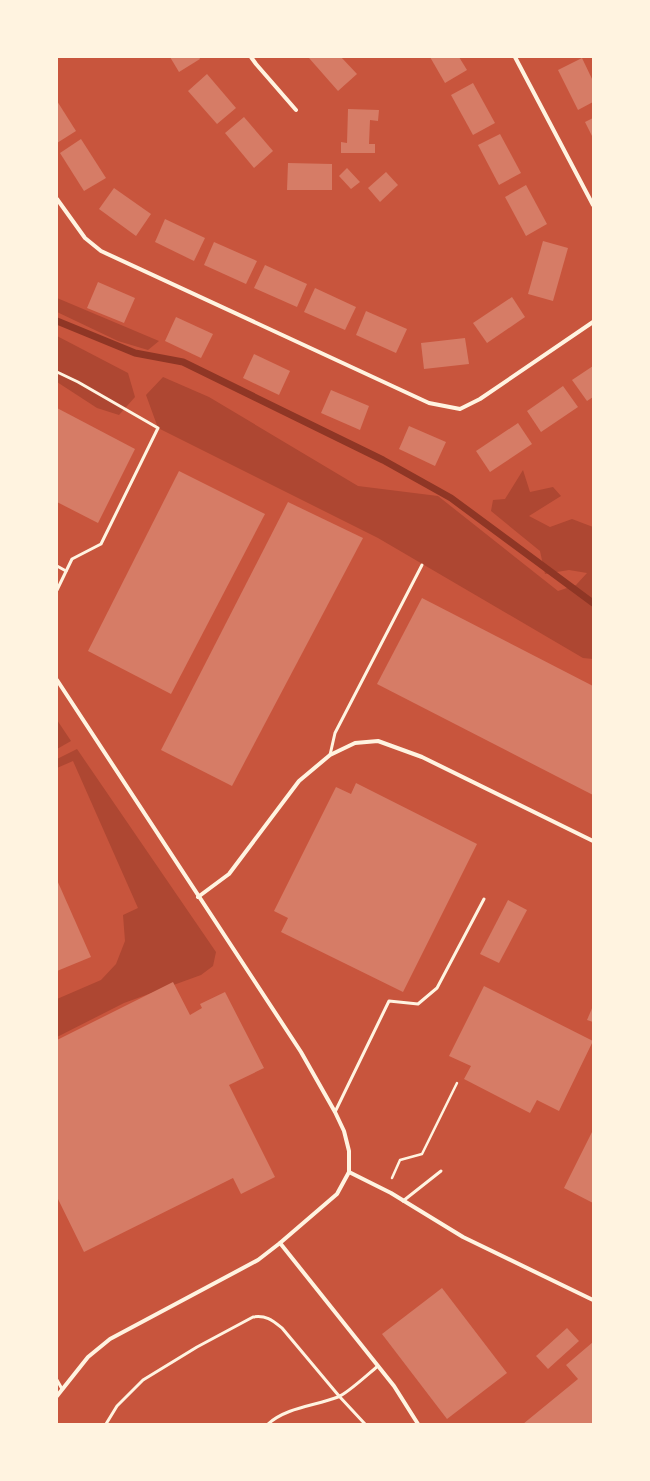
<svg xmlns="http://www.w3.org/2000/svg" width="650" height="1481" font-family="'Golos Text',sans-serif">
<rect width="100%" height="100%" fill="#c8553d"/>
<!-- green -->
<g fill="#ae4732">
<polygon points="57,298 159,341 148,350 118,341 57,312"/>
<polygon points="57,336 128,373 135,397 119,415 97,408 57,382"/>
<polygon points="163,377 209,397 358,486 438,496 558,591 576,585 587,573 569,570 545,574 540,551 491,511 493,500 505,499 523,470 530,492 553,487 561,496 529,516 550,527 572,519 593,527 593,659 583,658 378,538 158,428 146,395"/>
<polygon points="57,720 71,741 57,749"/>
<polygon points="77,749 216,952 213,966 201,975 124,1003 57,1037 57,999 101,980 116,964 125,941 123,915 138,908 73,761 57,768 57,759"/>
</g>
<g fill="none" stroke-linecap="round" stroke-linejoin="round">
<!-- stream -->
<polyline stroke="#8f3625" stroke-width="7" points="57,321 135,353 183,362 383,460 451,498 593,603"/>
</g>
<!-- building -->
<g fill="#d67c66">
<polygon points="170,57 199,57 200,59 179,72"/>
<polygon points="310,57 341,57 357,74 338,91 309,58"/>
<polygon points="430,57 459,57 467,70 445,83"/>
<polygon points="582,58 593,81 593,102 578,110 558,70"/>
<polygon points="207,74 236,108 217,124 188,91"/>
<polygon points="473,83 495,123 473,135 451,95"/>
<polygon points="57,101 76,131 57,143"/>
<polygon points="348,109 379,110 378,121 370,120 369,144 375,144 375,153 341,153 341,142 347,143"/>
<polygon points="244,117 273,151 254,168 225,133"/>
<polygon points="593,118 593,138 585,122"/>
<polygon points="500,134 521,173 499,185 478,145"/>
<polygon points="81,139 106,178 84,191 60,153"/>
<polygon points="288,163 332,164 332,190 287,190"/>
<polygon points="347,168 360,182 351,189 339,176"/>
<polygon points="386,172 398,185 380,202 368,188"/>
<polygon points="526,185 547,224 526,236 505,197"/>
<polygon points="114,188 151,214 136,236 99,209"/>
<polygon points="165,219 205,238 194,261 155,242"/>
<polygon points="543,241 568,248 553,301 528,294"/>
<polygon points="214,242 257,261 246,284 204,265"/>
<polygon points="265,265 307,284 297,307 254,288"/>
<polygon points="98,282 135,298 124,323 87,308"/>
<polygon points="315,288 356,307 345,330 304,312"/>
<polygon points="512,297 525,317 487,343 473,323"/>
<polygon points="366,311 407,329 396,353 356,335"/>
<polygon points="176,317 213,334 201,358 165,341"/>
<polygon points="465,338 469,364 424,369 421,343"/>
<polygon points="254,354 290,371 279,395 243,378"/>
<polygon points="593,366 593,397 587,401 572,380"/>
<polygon points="563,386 578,407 541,432 527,411"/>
<polygon points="331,390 369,406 360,430 321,413"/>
<polygon points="57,408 135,449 98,523 57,502"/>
<polygon points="518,423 532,444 490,472 476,451"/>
<polygon points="409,426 446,442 435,466 399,449"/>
<polygon points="179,471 265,514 171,694 88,651"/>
<polygon points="288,502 363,538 232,786 161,750"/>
<polygon points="422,598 593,686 593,795 377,684"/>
<polygon points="356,783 477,844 403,992 281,932 288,918 274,911 336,787 351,794"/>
<polygon points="57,880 91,957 57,971"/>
<polygon points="508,900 527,910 499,963 480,954"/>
<polygon points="173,982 190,1015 202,1008 200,1004 225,992 264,1068 229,1085 275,1177 241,1194 233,1178 84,1252 57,1197 57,1040"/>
<polygon points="484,986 593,1041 559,1111 537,1100 530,1113 464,1079 471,1066 449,1056"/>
<polygon points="593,1006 593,1022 587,1020"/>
<polygon points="593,1130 593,1203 564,1188"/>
<polygon points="442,1288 507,1373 447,1419 382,1334"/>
<polygon points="567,1328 579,1341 548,1369 536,1356"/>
<polygon points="593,1342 593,1424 523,1424 578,1379 566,1365"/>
</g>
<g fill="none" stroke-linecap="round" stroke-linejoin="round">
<!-- path -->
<polyline stroke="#fff3e0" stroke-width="2.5" points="392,1178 400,1160 422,1154 457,1083"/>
<!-- service -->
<g stroke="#fff3e0" stroke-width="3">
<polyline points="57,372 78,382 158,428 101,544 72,559 57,590"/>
<polyline points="57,566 66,571"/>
<polyline points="330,755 335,733 422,565"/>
<polyline points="335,1112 389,1001 418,1004 437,988 484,899"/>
<polyline points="403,1201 441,1171"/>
<polyline points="57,1380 62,1389"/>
<path d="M106 1424 117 1406 143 1380 197 1347 253 1317C266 1315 272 1320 282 1328L339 1396 365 1424"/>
<path d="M268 1424C287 1407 315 1406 338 1397 348 1393 368 1374 378 1366"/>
</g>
<!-- minor -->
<g stroke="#fff3e0" stroke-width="4">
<polyline points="251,57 256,64 296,110"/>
<polyline points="515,57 593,205"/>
<polyline points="57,199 85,238 101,251 429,403 460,409 480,399 593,322"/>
<polyline points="57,680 301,1052 335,1112 344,1131 349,1151 349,1172 337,1194 280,1243 258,1260 110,1339 88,1357 57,1396"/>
<polyline points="198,897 229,874 299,781 330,755 355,743 378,741 422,757 593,841"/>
<polyline points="349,1172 391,1193 463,1237 593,1300"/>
<polyline points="280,1243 394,1386 418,1424"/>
</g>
</g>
<!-- border -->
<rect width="650" height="1481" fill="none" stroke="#fff3e0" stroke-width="116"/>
</svg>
